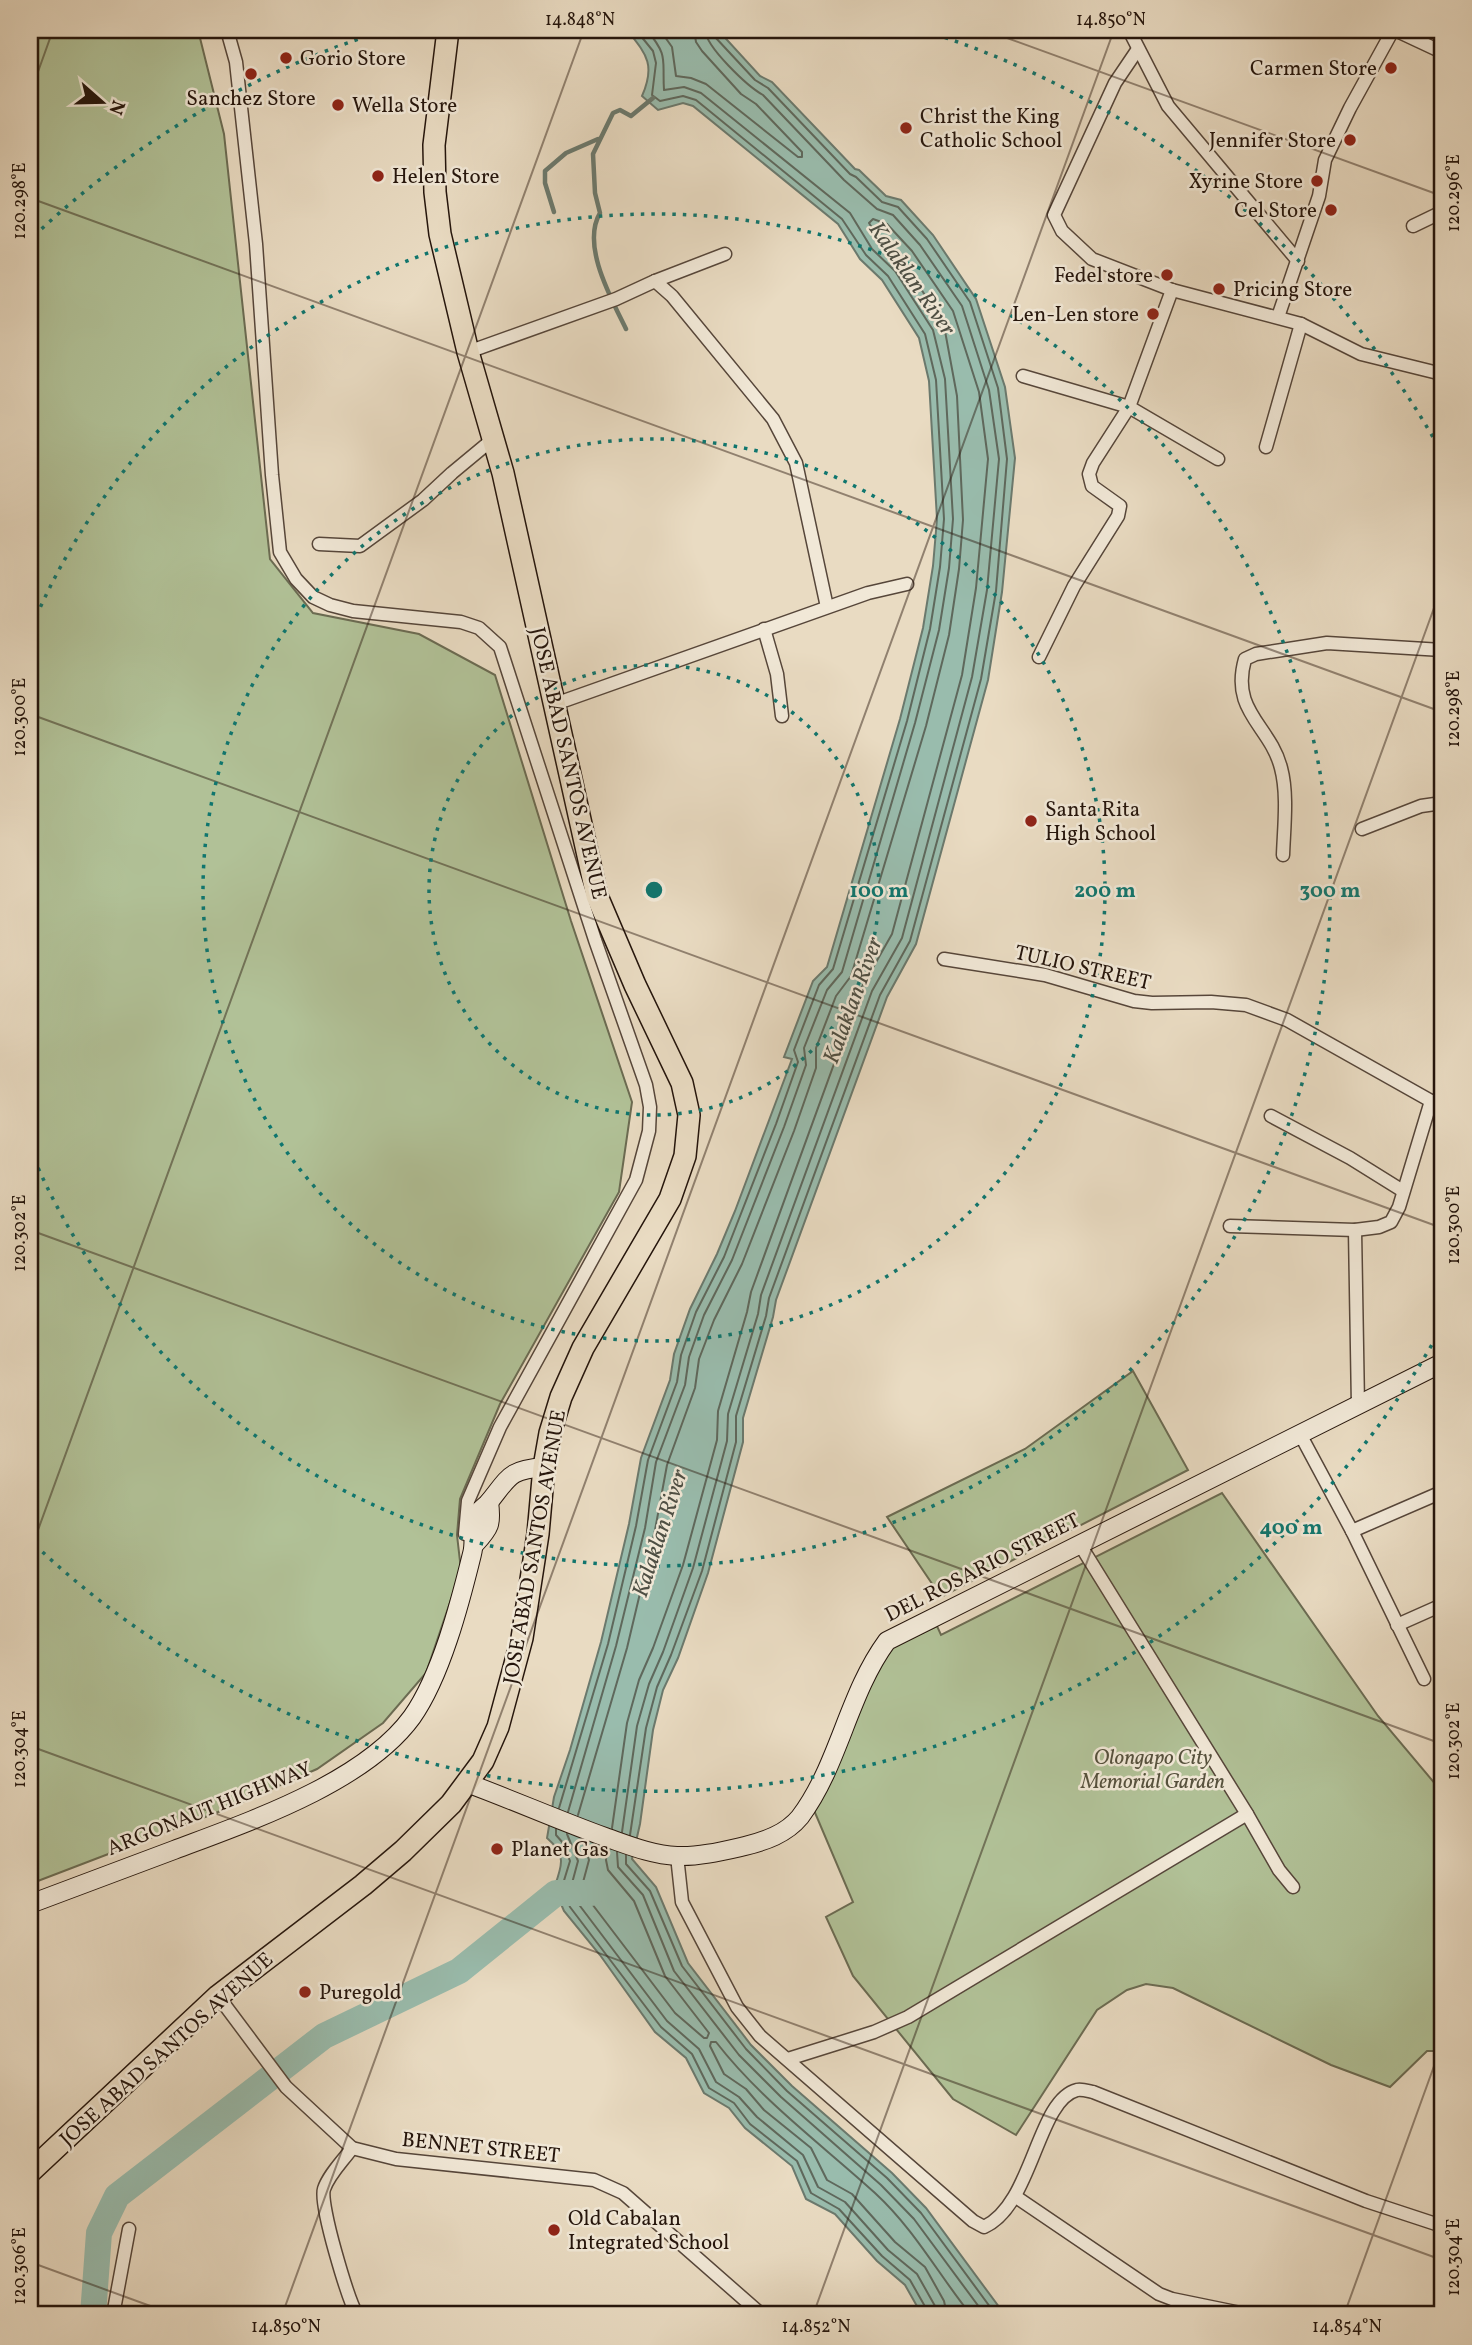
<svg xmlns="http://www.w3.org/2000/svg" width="1472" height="2345" font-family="Vollkorn,serif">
<rect width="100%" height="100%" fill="#e9dbc2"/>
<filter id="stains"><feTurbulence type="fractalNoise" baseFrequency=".00286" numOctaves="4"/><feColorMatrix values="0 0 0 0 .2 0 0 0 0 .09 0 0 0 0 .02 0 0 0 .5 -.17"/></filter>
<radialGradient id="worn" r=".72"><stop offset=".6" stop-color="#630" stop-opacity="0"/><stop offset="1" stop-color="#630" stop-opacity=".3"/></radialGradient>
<!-- green -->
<g fill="#b1c197" stroke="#6b6b52" stroke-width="2">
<polygon points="30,30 198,30 224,134 270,559 313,613 419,634 495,675 571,921 632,1102 619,1192 500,1404 460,1499 457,1535 461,1570 426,1673 383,1723 317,1769 226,1809 30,1884"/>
<polygon points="1133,1371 1188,1470 941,1597 887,1517 1025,1449"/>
<polygon points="1222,1493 1378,1716 1442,1792 1442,2047 1438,2051 1427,2051 1390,2087 1331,2065 1173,1988 1146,1984 1127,1990 1097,2010 1016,2135 953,2099 853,1976 826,1917 853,1902 813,1808 883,1651 937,1626 941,1635"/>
</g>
<!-- water -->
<path fill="#99bcad" stroke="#6b796d" stroke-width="2" d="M627 30H718L760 76 772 82 855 169 859 170 886 196 901 200 933 235 976 299 1005 387 1015 458 1002 592 988 680 916 944 887 997 776 1300 773 1317 743 1418V1442L708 1573 678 1658 663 1690 653 1730 640 1824 632 1859 656 1887 688 1963 751 2045 792 2086 892 2173 926 2208 1005 2315H922L905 2285 877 2261 835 2214 806 2199 792 2166 745 2128 729 2108 704 2093 686 2058 655 2032 600 1955 564 1911 554 1888C562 1866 567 1855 547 1838L554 1797 570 1750 601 1642 629 1524 641 1458 670 1380 674 1354 690 1309 717 1254 735 1211 792 1059 784 1057 813 981 827 967 900 719 923 628 933 566 937 519 929 381 919 338 882 280 860 259 838 224 693 106 683 103 658 110 642 96C656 64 646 54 627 30Z"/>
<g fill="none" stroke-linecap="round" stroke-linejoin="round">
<!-- shore -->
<g stroke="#5f685c" stroke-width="2">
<polyline points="660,30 672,47 676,76 691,78 706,84 798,157 802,157 802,152 756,104 741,94 702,51 696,42 694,30"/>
<polyline points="559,1808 608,1644 636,1526 648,1460 677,1382 681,1355 696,1312 724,1257 776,1124 798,1062 794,1050 819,985 833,969 907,721 930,629 940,567 944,519 936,380 925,334 888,276 866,255 842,219 696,100 683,96 660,101 652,95 656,63 653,51 636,30"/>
<path d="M568 1812 616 1646 645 1528 656 1462 685 1385 689 1357 704 1315 732 1260 784 1127 806 1065 804 1048 827 990 842 972 915 723 939 630 949 568 953 519 945 379 933 330 895 271 872 249 850 213 701 93 684 87 664 90C662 59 669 57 647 30"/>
<polyline points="578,1815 627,1648 655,1530 667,1465 695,1388 699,1359 714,1320 742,1264 794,1131 816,1068 816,1048 836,996 851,976 926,726 949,635 959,569 963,520 957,396 945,331 923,292 903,264 881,242 869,223 873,219 887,224 912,251 953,311 979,392 988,459 976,588 962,675 892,934 862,987 751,1292 747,1312 718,1411 717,1440 683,1565 653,1648 639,1680 627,1723 612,1828"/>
<polyline points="556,1829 556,1835 563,1843 570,1861 562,1887 570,1907 661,2027 692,2054 709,2088 734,2103 750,2124 797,2161 811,2193 839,2209 882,2256 910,2280 927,2310 928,2315"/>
<path d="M622 1832 637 1726 649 1684 663 1652 693 1568 727 1441 728 1414 758 1314 761 1295 872 991 902 938 972 677 987 590 999 459 989 390 962 306 920 245 893 215 877 209 844 180 763 95C747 86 706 47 705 30"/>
<polyline points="567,1834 578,1861 571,1887 577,1902 667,2021 699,2049 716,2082 739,2097 757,2117 803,2155 818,2187 845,2202 888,2250 917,2274 935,2306 937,2315"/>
<polyline points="630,1835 646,1728 657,1687 671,1655 702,1571 736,1442 736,1416 766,1316 769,1298 880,995 910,941 981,679 996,591 1007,459 998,388 970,302 927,239 898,207 882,202 856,177 850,174 768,88 755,80 715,37 713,30"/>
<polyline points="582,1840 589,1860 582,1886 586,1896 675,2013 704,2038 707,2038 709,2033 665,1976 634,1901 608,1870 606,1860 607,1849"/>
<polyline points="617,1852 618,1867 643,1895 674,1971 739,2055 781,2097 881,2185 914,2219 985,2315"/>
<polyline points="626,1855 626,1864 650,1891 682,1966 746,2049 787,2091 887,2178 921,2213 996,2315"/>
<path d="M947 2315 944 2301 925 2267 895 2242 852 2194 827 2180 811 2148 764 2110 746 2089 724 2074 710 2046 711 2042H716C761 2100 821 2144 875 2193 915 2230 938 2274 971 2315"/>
</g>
<!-- stream -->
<g stroke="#6b796d" stroke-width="4.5">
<polyline points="554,212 545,183 545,171 566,153 598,139"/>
<path d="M626 329C611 298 581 245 600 213L595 193 593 154 613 113 620 110 631 116 653 98"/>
</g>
<!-- river -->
<polyline stroke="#99bcad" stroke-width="26" points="93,2315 99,2233 117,2196 324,2036 459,1971 556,1893 591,1893"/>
<!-- street casing -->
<g stroke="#56463a" stroke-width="15">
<g id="street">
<polyline points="227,30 236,62 256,244 272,475 280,552 296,579 313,597 330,605 353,611 461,622 479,628 500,647 595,940 646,1085 650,1107 649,1131 636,1180 500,1427 468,1501 465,1534"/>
<polyline points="1129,30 1168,106 1298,261"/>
<polyline points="1395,30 1442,52"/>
<polyline points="1138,49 1115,83 1054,215 1062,231 1092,259 1172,290 1301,324 1361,354 1442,374"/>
<polyline points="1413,226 1442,212"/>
<polyline points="655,281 672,296 773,419 796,463 827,607"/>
<polyline points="1278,317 1319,196 1325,160 1350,108 1393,30"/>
<polyline points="468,352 616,299 655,281 725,254"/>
<polyline points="1023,376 1129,407 1218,459"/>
<polyline points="1266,447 1301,324"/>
<polyline points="319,544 360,546 423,500 452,473 493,439"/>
<polyline points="764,629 777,674 782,716"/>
<polyline points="1039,657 1074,586 1118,516 1120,506 1092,486 1089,474 1093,463 1129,407 1172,290"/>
<polyline points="555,704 868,593 907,584"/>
<polyline points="1362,829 1421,806 1442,803"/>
<path d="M1283 855C1284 827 1288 794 1281 768 1270 725 1230 712 1245 659L1256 654 1327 643 1442 650"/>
<polyline points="944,959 1045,975 1134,1001 1152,1003 1211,1002 1246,1005 1287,1020 1431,1101 1442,1102"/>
<polyline points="1271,1116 1350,1158 1403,1191"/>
<polyline points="1230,1226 1355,1230 1379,1227 1391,1222 1399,1207 1431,1101"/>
<polyline points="1355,1230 1358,1406"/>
<polyline points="1300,1434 1352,1531 1424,1679"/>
<polyline points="1352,1531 1442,1492"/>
<polyline points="1079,1543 1247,1814 1279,1870 1293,1887"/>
<polyline points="1397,1625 1442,1605"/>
<path d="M677 1856 682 1902 737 2007 760 2036 973 2221 984 2227C1033 2205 1037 2100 1077 2090 1082 2089 1088 2091 1093 2092L1366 2201 1442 2226"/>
<polyline points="218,1996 286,2087 352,2148 396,2159 594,2180 623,2193 762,2315"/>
<polyline points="788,2059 874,2032 908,2017 1247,1814"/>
<path d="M352 2148C343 2161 329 2174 324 2189 319 2204 348 2299 357 2315"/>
<polyline points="1016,2197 1159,2294 1172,2299 1250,2315"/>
<polyline points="113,2315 129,2229"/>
</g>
</g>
<!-- secondary casing -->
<g stroke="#25150c" stroke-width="20">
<g id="secondary">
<path d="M475 1544C490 1528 492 1524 489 1502"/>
<path d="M467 1783C513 1800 558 1820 605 1837 628 1845 652 1855 677 1856 699 1857 723 1851 745 1846 765 1841 786 1834 800 1817 839 1765 848 1694 887 1641L1442 1363"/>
<path d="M30 1904C78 1886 126 1868 174 1850 248 1822 364 1783 412 1717 441 1676 460 1603 472 1554 476 1540 470 1525 478 1513 481 1508 486 1506 489 1502 510 1476 509 1470 544 1467"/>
</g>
</g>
<!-- highway casing -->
<g stroke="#25150c" stroke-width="24">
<polyline id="highway" points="30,2172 218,1996 363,1885 403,1851 451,1804 483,1761 498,1727 522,1638 538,1534 544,1467 550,1433 561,1397 583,1348 670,1199 685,1156 689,1115 682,1083 635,985 597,896 503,473 468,352 440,234 435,192 434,145 448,30"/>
</g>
<!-- street -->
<use href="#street" stroke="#f1e8d7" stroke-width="12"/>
<!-- secondary -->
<use href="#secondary" stroke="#f1e8d7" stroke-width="18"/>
<!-- highway -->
<use href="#highway" stroke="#e9dbc2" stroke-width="21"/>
</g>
<!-- ticks -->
<path fill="none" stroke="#25150c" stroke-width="2" stroke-opacity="0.45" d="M985 30 1442 196M30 94 53 30M30 198 1442 712M30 714 1442 1228M30 1230 1442 1744M30 1552 584 30M30 1746 1442 2260M30 2262 175 2315M282 2315 1114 30M813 2315 1442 586M1344 2315 1442 2044"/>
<!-- distance rings -->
<g fill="none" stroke="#0f766e" stroke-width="3.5" stroke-dasharray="3.5 7">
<circle cx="654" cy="890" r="225"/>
<circle cx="654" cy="890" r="451"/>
<path d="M32 626A676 676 0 1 1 32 1154"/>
<path d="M1442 1327A901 901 0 0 1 34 1544M34 236A901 901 0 0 1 383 31M925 31A901 901 0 0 1 1442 453"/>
</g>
<!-- markers -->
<g fill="#8f2418" stroke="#f1e8d7" stroke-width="2.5">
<circle cx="286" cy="58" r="7"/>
<circle cx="1391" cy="68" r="7"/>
<circle cx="251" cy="74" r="7"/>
<circle cx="338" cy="105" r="7"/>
<circle cx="906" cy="128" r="7"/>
<circle cx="1350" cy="140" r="7"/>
<circle cx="378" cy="176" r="7"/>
<circle cx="1317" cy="181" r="7"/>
<circle cx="1331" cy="210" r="7"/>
<circle cx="1167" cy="275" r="7"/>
<circle cx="1219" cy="289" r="7"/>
<circle cx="1153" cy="314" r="7"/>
<circle cx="1031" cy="821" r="7"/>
<circle cx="497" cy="1849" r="7"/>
<circle cx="305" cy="1992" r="7"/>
<circle cx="554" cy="2230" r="7"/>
</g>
<g text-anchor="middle" stroke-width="5" stroke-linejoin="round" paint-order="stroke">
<!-- poi labels -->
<g font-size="21" fill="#25150c" stroke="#f1e8d7" text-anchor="start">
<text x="300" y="65">Gorio Store</text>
<text x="1377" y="75" text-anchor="end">Carmen Store</text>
<text x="251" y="105" text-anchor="middle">Sanchez Store</text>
<text x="352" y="112">Wella Store</text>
<text x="920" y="123">Christ the King<tspan x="920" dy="24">Catholic School</tspan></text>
<text x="1336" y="147" text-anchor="end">Jennifer Store</text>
<text x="392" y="183">Helen Store</text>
<text x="1303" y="188" text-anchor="end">Xyrine Store</text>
<text x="1317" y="217" text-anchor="end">Cel Store</text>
<text x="1153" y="282" text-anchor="end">Fedel store</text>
<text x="1233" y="296">Pricing Store</text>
<text x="1139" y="321" text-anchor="end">Len-Len store</text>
<text x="1045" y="816">Santa Rita<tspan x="1045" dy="24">High School</tspan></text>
<text x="511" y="1856">Planet Gas</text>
<text x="319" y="1999">Puregold</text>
<text x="568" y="2225">Old Cabalan<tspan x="568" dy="24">Integrated School</tspan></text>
</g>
<!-- street labels -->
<g font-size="21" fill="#25150c" stroke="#f1e8d7">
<text transform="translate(569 763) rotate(77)" y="7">JOSE ABAD SANTOS AVENUE</text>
<text transform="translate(1083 967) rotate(13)" y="7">TULIO STREET</text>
<text transform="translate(534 1547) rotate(-80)" y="7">JOSE ABAD SANTOS AVENUE</text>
<text transform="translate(982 1567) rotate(-27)" y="7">DEL ROSARIO STREET</text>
<text transform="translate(209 1808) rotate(-22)" y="7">ARGONAUT HIGHWAY</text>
<text transform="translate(166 2049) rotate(-42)" y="7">JOSE ABAD SANTOS AVENUE</text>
<text transform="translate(481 2147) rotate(6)" y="7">BENNET STREET</text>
</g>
<!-- park labels -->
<g font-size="21" font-style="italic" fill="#56513d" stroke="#f1e8d7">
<text x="1153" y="1764">Olongapo City<tspan x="1153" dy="24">Memorial Garden</tspan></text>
</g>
<!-- water labels -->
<g font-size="23" font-style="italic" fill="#4e4f44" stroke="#f1e8d7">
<text transform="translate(913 278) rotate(55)" y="8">Kalaklan River</text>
<text transform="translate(852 1000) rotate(-70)" y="8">Kalaklan River</text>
<text transform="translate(659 1533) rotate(-72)" y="8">Kalaklan River</text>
</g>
</g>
<circle cx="654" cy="890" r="10" fill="#0f766e" stroke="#f1e8d7" stroke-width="3.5"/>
<g font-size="21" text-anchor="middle" font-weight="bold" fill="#0f766e" stroke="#f1e8d7" stroke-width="5" stroke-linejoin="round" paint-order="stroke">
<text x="879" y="897">100 m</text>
<text x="1105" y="897">200 m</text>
<text x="1330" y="897">300 m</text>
<text x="1291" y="1534">400 m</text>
</g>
<!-- margin -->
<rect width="1472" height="2345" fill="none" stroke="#e9dbc2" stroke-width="77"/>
<!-- north arrow -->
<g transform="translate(102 102) rotate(110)" stroke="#f1e8d7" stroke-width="5" paint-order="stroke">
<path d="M0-5L12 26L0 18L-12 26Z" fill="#25150c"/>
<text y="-10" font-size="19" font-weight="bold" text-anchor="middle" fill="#25150c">N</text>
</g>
<rect x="38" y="38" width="1396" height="2268" fill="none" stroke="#25150c" stroke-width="2.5"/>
<g font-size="18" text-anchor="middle" fill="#25150c">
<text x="580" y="25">14.848°N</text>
<text x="1111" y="25">14.850°N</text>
<text transform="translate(1453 193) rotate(-90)" y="6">120.296°E</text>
<text transform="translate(19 201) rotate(-90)" y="6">120.298°E</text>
<text transform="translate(1453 709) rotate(-90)" y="6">120.298°E</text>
<text transform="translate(19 717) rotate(-90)" y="6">120.300°E</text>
<text transform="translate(1453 1225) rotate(-90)" y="6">120.300°E</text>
<text transform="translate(19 1233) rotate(-90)" y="6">120.302°E</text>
<text transform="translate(1453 1741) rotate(-90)" y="6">120.302°E</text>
<text transform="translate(19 1749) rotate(-90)" y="6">120.304°E</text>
<text transform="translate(1453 2257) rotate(-90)" y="6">120.304°E</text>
<text transform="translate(19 2266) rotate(-90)" y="6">120.306°E</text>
<text x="286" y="2332">14.850°N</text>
<text x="816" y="2332">14.852°N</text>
<text x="1347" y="2332">14.854°N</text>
</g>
<rect width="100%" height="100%" filter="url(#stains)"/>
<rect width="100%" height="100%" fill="url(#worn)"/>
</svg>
